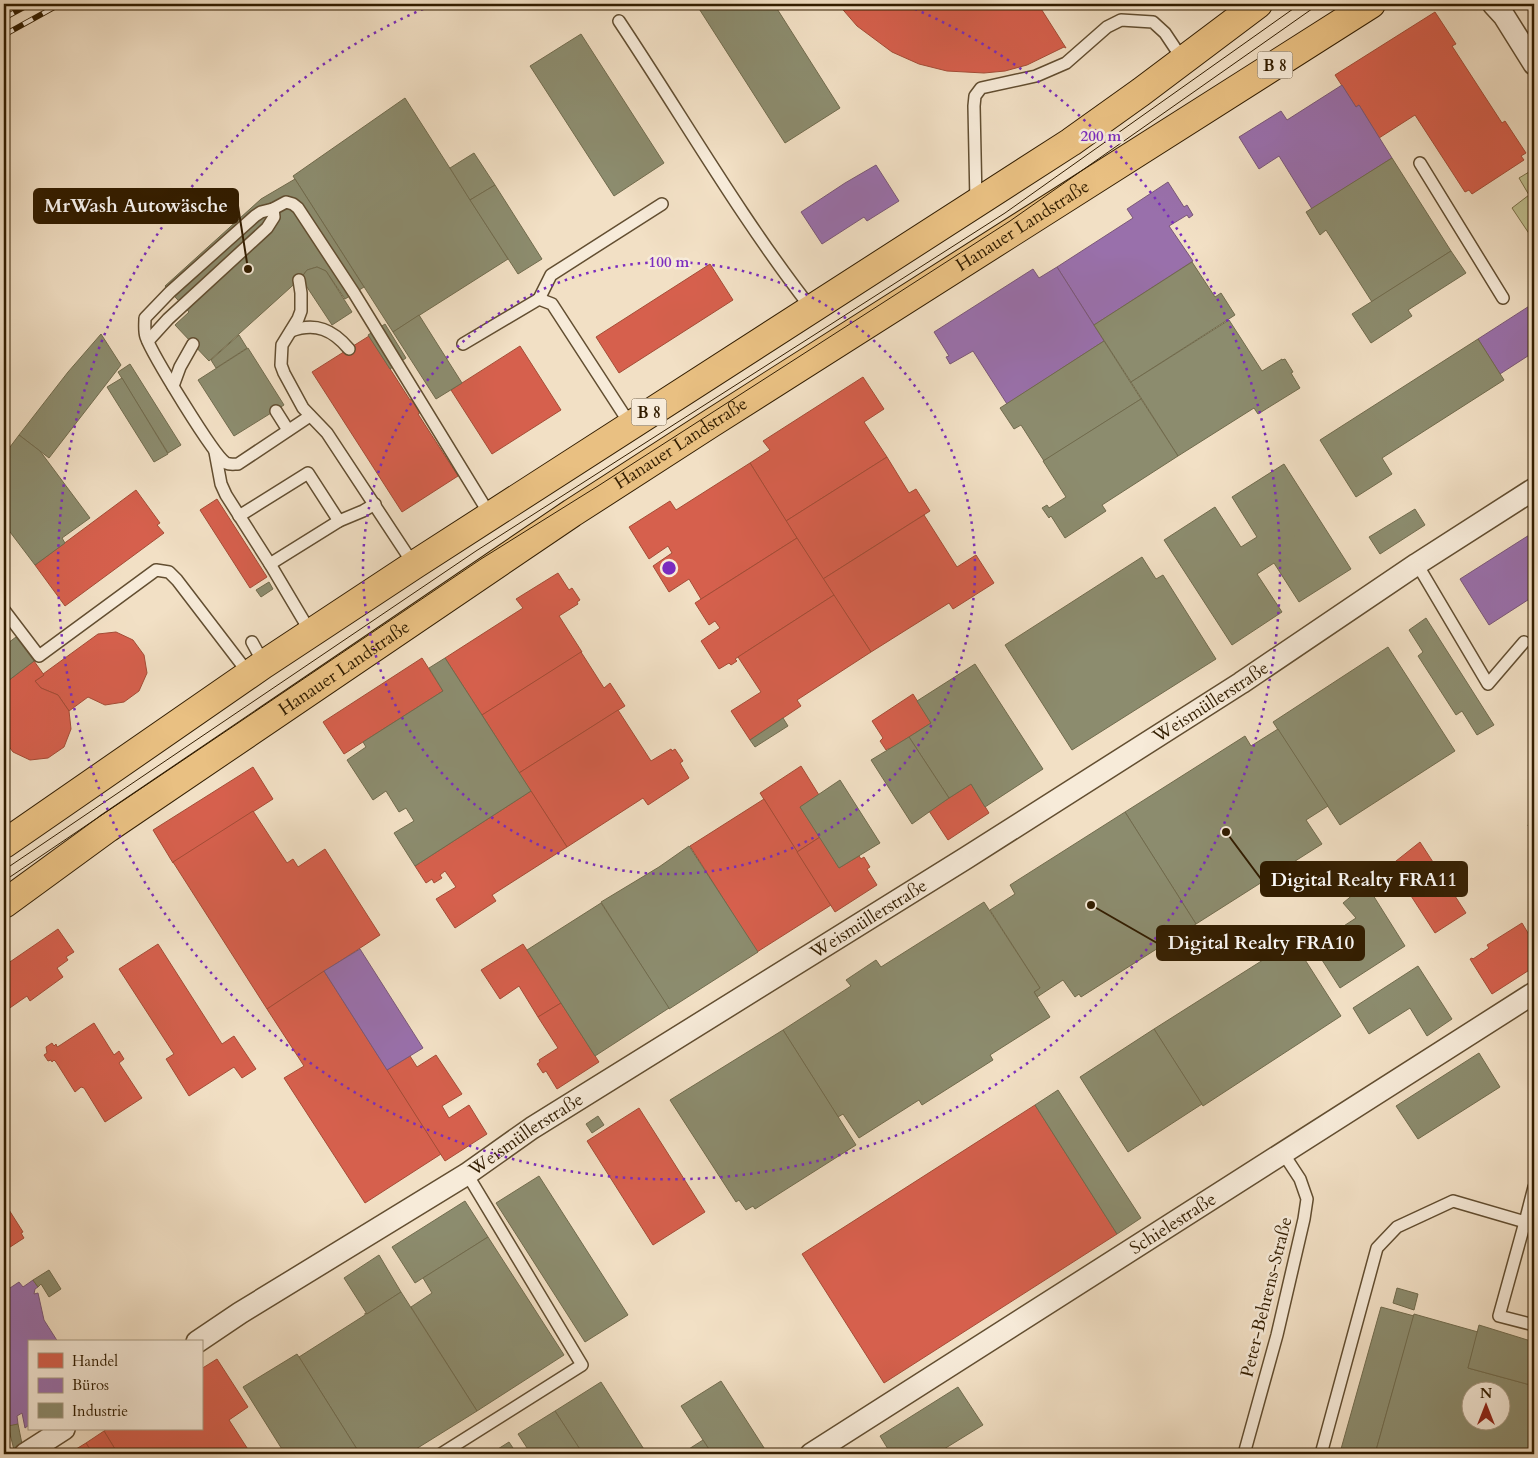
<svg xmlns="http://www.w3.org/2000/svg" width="1538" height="1458" font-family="Cardo,serif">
<rect width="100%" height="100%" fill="#f2e0c5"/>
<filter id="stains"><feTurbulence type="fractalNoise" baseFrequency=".004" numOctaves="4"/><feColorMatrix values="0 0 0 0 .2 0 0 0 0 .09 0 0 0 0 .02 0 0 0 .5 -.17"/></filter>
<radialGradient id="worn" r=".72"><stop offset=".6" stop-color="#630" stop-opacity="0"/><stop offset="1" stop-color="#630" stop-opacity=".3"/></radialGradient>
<!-- green -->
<polygon fill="#c0c191" stroke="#796f48" points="1534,169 1534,236 1532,238 1512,208 1529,195 1519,178"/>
<!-- shops -->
<g fill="#d6604d" stroke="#a54c36">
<polygon points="838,4 1038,4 1066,48 1064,47 1027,65 1005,71 984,73 947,71 919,64 892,52 857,26"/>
<polygon points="1435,12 1456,44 1452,46 1502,123 1505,121 1526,153 1521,156 1524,160 1472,194 1469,190 1465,192 1415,115 1379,138 1359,105 1356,107 1335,75"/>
<polygon points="710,264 733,300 619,373 596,337"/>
<polygon points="369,336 410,400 412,399 421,412 418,414 458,476 402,512 312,372"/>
<polygon points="520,346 561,410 492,454 451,390"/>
<polygon points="863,377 884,409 864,422 887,457 786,521 750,463 770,450 763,441"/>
<polygon points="887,457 909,493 916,489 930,511 823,579 786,521"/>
<polygon points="750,463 797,538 701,599 689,579 669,592 653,566 672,553 668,546 649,559 629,527 670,501 676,510"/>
<polygon points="136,490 160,523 157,525 164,533 65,606 35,565"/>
<polygon points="217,499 267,577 250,588 200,510"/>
<polygon points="924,515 957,567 976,555 994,583 953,609 949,603 871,652 823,579"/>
<polygon points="797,538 834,595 738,657 735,659 737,661 731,665 729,663 719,669 701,641 720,628 715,621 709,625 695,603"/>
<polygon points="558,573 569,590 572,588 580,600 577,602 578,604 559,616 582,652 482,715 445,658 523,608 516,599"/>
<polygon points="834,595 871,652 797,700 801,706 750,740 731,711 761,692 738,657"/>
<polygon points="116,632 133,640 144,655 147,673 139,691 124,702 105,705 88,697 69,711 58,695 41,688 35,681 44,675 43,674 98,634"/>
<polygon points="581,652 604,688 610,683 625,706 519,773 482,715"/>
<polygon points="422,658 443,691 344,754 323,722"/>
<polygon points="34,661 44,675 35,681 41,688 58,695 69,711 71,729 64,747 48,758 30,760 13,752 4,740 4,708 6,702 4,699 4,684"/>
<polygon points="913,694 931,723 890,749 889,748 886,750 880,741 883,738 872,721"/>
<polygon points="618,710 651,761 671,749 672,751 675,749 683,761 680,763 689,778 648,805 643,798 567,847 519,773"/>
<polygon points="801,766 819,795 800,807 820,837 797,852 760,793"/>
<polygon points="253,767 273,799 173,863 153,830"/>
<polygon points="971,784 989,813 948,840 929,811"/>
<polygon points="531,791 567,847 492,895 496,901 455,928 436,899 456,887 445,871 440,875 442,878 434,883 432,879 426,883 415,866"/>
<polygon points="764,799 831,905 757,952 690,846"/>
<polygon points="253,811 287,863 293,859 298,867 325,849 380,935 267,1009 173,862"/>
<polygon points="820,837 839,868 859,856 861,859 864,857 870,867 867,869 877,885 835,912 797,852"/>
<polygon points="1420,842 1466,913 1435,933 1391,865"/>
<polygon points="1522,923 1534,943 1534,967 1492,994 1470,959 1472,958 1473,959 1489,948 1487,945"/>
<polygon points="58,929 74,952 66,957 68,960 57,968 63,977 30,1001 27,996 4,1012 4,966"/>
<polygon points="158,944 222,1044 234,1036 256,1069 242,1078 234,1067 189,1096 166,1059 174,1054 119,969"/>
<polygon points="523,944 561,1003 538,1017 519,986 500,999 481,970"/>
<polygon points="324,971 441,1154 365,1203 284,1078 304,1066 267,1009"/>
<polygon points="561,1003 599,1062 557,1089 546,1071 543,1073 537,1064 540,1062 539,1060 558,1048 538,1017"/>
<polygon points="94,1023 114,1055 119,1051 124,1059 119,1063 142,1098 105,1122 84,1088 81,1087 75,1092 56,1062 54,1060 52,1062 51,1060 48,1061 44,1055 47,1053 46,1047 52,1043 54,1046 56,1044 57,1047 59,1046"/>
<polygon points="436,1055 462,1094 442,1106 449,1118 469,1105 487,1134 445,1161 387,1070 410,1056 417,1067"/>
<polygon points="1035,1105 1117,1234 884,1383 802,1254"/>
<polygon points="639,1108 705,1212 653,1245 587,1141"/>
<polygon points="4,1202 23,1232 21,1233 24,1238 4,1251"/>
<polygon points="217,1359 248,1407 229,1420 251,1454 118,1454 104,1431 107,1429 201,1429 201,1369"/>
<polygon points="104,1431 118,1454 93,1454 86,1443"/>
<polygon points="86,1443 93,1454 68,1454"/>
</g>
<!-- offices -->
<g fill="#9970ab" stroke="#7a5778">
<polygon points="1342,85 1356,107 1359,105 1392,158 1312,209 1279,156 1259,169 1239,137 1281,111 1287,120"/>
<polygon points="876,165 899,201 867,221 864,217 822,244 801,212 845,183"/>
<polygon points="1168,182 1184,207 1187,205 1193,215 1189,218 1187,215 1169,226 1193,261 1094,325 1057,267 1133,218 1127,209"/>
<polygon points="1057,267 1104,341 1007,404 973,351 950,364 946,357 949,356 934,332 1033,269 1039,278"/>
<polygon points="1534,303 1534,352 1500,374 1478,339"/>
<polygon points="1534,532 1534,596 1489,625 1460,579"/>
<polygon points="360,949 423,1048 387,1070 324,971"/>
<polygon points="33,1280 38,1287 35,1289 34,1294 38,1293 44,1320 58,1342 29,1342 29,1425 25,1428 22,1413 17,1416 18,1424 7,1427 7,1422 4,1424 4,1292 19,1282 23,1287"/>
</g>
<!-- industry -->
<g fill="#8c8c6e" stroke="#716b4d" fill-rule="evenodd">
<polygon points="696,4 774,4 840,108 785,143"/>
<polygon points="581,34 664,163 614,196 530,66"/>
<polygon points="405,98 508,259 393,332 293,176"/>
<polygon points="474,153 495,185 470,200 450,168"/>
<polygon points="1392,158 1451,251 1372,302 1326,230 1320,235 1306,212"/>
<polygon points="295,179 364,287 345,299 326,271 317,267 307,270 301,278 209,361 175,325 189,312 165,286 261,199"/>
<polygon points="495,185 542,259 518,274 470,200"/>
<polygon points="1451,251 1466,273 1408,310 1412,316 1371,343 1352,314"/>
<polygon points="1192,262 1215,297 1221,293 1235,315 1131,382 1094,325"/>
<polygon points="317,267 326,271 352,312 332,325 301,278 307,270"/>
<polygon points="419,315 462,383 436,399 393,332"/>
<polygon points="1229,320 1262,371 1282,359 1282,360 1285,359 1293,372 1291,373 1300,388 1258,414 1254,408 1178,456 1131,382"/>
<polygon points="385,324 406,358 390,369 368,335"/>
<polygon points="101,334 121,365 49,458 19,435 68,372"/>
<polygon points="239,335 247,348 216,368 211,360"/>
<polygon points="1478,339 1504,380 1382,458 1392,474 1356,497 1320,440"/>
<polygon points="1104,341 1141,399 1044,461 1021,425 1014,429 1000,408"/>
<polygon points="248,348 284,405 234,436 198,380"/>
<polygon points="130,364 181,445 168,453 118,372"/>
<polygon points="122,378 168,454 154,462 107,387"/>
<polygon points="1141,399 1178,456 1102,505 1106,511 1065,538 1051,516 1049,518 1042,508 1047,505 1049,508 1066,497 1043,461"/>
<polygon points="19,435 40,451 90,518 62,538 65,543 35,565 4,524 4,455"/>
<polygon points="1284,464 1351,569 1299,602 1274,563 1257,574 1282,612 1232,645 1164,540 1215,507 1241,547 1257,537 1232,497"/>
<polygon points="1415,509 1425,525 1380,554 1369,537"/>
<polygon points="1142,557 1156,579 1163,575 1216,659 1072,750 1005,645"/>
<polygon points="269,582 273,589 261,597 256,590"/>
<polygon points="1426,618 1494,725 1477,735 1462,711 1456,715 1418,656 1423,652 1409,630"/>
<polygon points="16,637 34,661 4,684 4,646"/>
<polygon points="1388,647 1455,751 1340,825 1273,722"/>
<polygon points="445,658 531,791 415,866 394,833 414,821 406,808 399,812 386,791 373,800 347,760 366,747 363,742 443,691 429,668"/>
<polygon points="975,664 1043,769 985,807 971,784 949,798 909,737 931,723 917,701"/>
<polygon points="783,718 788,726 755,747 750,740"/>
<polygon points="1278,729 1328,806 1306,820 1322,844 1196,924 1125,812 1245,736 1251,746"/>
<polygon points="909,737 949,798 912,824 871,760"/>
<polygon points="840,780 880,843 839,868 800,807"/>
<polygon points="1534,805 1534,827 1528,826"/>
<polygon points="1125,812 1196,924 1081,997 1079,994 1075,997 1063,980 1037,997 1034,992 1040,988 990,910 1015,894 1010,885"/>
<polygon points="689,846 758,952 669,1009 601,902 659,867"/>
<polygon points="1366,884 1405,946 1340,988 1313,946 1356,918 1343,903"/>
<polygon points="984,902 1040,988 1034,992 1050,1017 990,1055 993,1060 922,1105 919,1100 859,1138 843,1114 838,1117 783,1030 851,986 846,980 876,960 881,967"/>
<polygon points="601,903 669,1008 595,1056 527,950"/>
<polygon points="1293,941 1341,1016 1203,1106 1154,1029"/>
<polygon points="1418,966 1452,1019 1427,1036 1410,1008 1369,1034 1353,1008"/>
<polygon points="1154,1029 1202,1104 1128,1152 1080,1077"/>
<polygon points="783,1030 856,1145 755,1209 753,1206 746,1210 739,1200 736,1202 670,1100"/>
<polygon points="1479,1053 1500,1087 1418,1139 1396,1106"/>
<polygon points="1058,1090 1141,1218 1117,1234 1035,1105"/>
<polygon points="598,1116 604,1125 592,1133 586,1124"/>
<polygon points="539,1176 628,1315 585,1342 496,1203"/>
<polygon points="465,1201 488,1237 415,1283 392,1247"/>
<polygon points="488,1237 564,1355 477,1411 411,1307 432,1293 423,1278"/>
<polygon points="379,1255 401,1292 367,1314 344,1278"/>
<polygon points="49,1270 61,1289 49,1297 41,1284 38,1287 33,1280"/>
<polygon points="1397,1288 1418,1294 1414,1310 1393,1303"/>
<polygon points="401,1292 477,1411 408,1454 360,1454 299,1357 365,1315 365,1313 367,1314"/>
<polygon points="1381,1307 1414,1316 1375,1454 1361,1454 1341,1449"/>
<path d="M1414 1314 1478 1332 1468 1368 1534 1386V1454H1375ZM1470 1390H1500V1420H1470Z"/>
<polygon points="1479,1325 1534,1342 1534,1386 1468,1368"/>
<polygon points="297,1354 299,1357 360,1454 285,1454 243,1387"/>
<polygon points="721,1381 768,1454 712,1454 703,1440 681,1406"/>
<polygon points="601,1382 647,1454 583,1454 555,1411"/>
<polygon points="958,1387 983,1425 936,1454 891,1454 880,1436"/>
<polygon points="555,1411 583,1454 531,1454 518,1434"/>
<polygon points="18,1424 24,1454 15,1454 8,1426"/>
<polygon points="703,1440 712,1454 681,1454"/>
<polygon points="509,1442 517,1454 490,1454"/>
</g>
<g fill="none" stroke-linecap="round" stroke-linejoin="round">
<!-- lane casing -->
<g stroke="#624e31" stroke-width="14">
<g id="lane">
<path d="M619 21C683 117 740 217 811 308"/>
<polyline points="1420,163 1503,298"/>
<polyline points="976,202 974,106 975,96 981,88 1036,76 1066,63 1107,27 1121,20 1153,22 1165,33 1183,60"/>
<polyline points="299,280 301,293 301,311 298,319 282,345 281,365 284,373 303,408 327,433 414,565"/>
<polyline points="539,299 551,275 662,204"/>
<path d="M291 331C316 322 333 330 349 349"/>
<polyline points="148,341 168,319 267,228 274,217 273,209"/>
<polyline points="463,344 539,299 552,304 630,424"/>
<polyline points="173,386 180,367 193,344"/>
<polyline points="276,411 288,430"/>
<path d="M310 416 238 464C234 464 230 465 226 463 214 456 152 354 146 337 144 331 145 324 145 318L170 292 255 216 261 212 273 209 286 202 293 204 298 208 354 293 490 515"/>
<polyline points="215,452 221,484 226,495 270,564 311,633"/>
<polyline points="239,516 308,473 339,521"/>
<polyline points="270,564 339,521 363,511 375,504"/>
<polyline points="1417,564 1488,684 1524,642"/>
<polyline points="4,610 39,656 156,570 169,572 177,580 249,674"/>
<polyline points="252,642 264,664"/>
<polyline points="1525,1222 1499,1316 1534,1325"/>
<polyline points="441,1454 582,1365 467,1174"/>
<polyline points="1244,1454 1277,1335 1304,1219 1307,1199 1300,1179 1283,1153"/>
<polyline points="1321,1454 1377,1248 1397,1227 1453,1201 1525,1222 1534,1187"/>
</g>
</g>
<!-- street casing -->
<g stroke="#624e31" stroke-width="24">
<g id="street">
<polyline points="1493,4 1504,16 1534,64"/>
<path id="s1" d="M197 1342 240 1313 467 1174 532 1128 966 858 1241 683 1417 564 1534 489"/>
<polyline points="25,1454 64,1429"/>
<path id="s2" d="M811 1454 1534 993"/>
</g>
</g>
<!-- primary casing -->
<g stroke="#321d00" stroke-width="30">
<g id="primary">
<polyline points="4,844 264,664 414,565 1071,142 1141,92 1258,4"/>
<path id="s3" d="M4 904 108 828 572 513 710 424 1371 4"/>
</g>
</g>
<!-- lane -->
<use href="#lane" stroke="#f7ebd9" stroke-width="11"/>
<!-- street -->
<use href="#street" stroke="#f7ebd9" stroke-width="21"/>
<!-- primary -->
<use href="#primary" stroke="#e9c082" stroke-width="28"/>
<!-- tram -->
<g stroke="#321d00" stroke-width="1">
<polyline points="4,870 476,551 1005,213 1300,4"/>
<polyline points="4,881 481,559 598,486 1010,221 1319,4"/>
</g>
<!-- rail casing -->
<g stroke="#321d00" stroke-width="5.5">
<g id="rail">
<polyline points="4,18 30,4"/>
<polyline points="4,35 60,4"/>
</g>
</g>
<!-- rail -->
<use href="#rail" stroke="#f7ebd9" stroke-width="4" stroke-dasharray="11" stroke-linecap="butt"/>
</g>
<!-- distance rings -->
<g fill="none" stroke="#7b2cbf" stroke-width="2.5" stroke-dasharray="2.5 5">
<circle cx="669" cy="568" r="306"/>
<path d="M908 6A611 611 0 1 1 430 6"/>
</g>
<g text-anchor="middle" stroke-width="5" stroke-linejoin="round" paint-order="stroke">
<!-- shield labels -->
<g fill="#f7ebd9" stroke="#6d5b41" stroke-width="1">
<rect x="1257.5" y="51.5" width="35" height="27" rx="4"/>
<rect x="631.5" y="398.5" width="35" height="27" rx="4"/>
</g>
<g font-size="16" font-weight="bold" fill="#321d00">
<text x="1275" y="71">B 8</text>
<text x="649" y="418">B 8</text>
</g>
<!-- street labels -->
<g font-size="18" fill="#321d00" stroke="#f7ebd9">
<text dy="6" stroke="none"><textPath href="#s3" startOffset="1224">Hanauer Landstraße</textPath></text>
<text dy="6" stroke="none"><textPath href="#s3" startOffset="819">Hanauer Landstraße</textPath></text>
<text dy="6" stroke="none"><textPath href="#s3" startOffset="414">Hanauer Landstraße</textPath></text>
<text dy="6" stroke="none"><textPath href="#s1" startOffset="1199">Weismüllerstraße</textPath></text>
<text dy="6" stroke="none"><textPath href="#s1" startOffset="794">Weismüllerstraße</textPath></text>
<text dy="6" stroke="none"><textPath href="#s1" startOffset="389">Weismüllerstraße</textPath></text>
<text dy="6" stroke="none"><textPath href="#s2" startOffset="429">Schielestraße</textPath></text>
<text transform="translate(1266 1297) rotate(-76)" y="6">Peter-Behrens-Straße</text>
</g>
</g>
<circle cx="669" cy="568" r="8" fill="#7b2cbf" stroke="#f7ebd9" stroke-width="2.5"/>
<g font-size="15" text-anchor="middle" font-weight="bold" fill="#7b2cbf" stroke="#f7ebd9" stroke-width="5" stroke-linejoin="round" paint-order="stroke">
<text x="1101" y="141">200 m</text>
<text x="669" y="267">100 m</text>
</g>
<!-- callouts -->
<path fill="none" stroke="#321d00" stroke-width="2" d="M248 269L238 206M1226 832L1261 879M1091 905L1157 943"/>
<g fill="#321d00" stroke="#f7ebd9" stroke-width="2">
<circle cx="248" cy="269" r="5"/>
<circle cx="1226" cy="832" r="5"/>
<circle cx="1091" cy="905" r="5"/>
</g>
<g fill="#321d00" stroke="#321d00" stroke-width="2">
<rect x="34" y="189" width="204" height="34" rx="5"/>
<rect x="1261" y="862" width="206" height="34" rx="5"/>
<rect x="1157" y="926" width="207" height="34" rx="5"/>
</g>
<g font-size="19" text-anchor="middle" font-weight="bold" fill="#fff">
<text x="136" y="212">MrWash Autowäsche</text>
<text x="1364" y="886">Digital Realty FRA11</text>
<text x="1261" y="949">Digital Realty FRA10</text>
</g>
<!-- margin -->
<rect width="1538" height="1458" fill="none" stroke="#f2e0c5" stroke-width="20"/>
<rect x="5" y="5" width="1528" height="1448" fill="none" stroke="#321d00" stroke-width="2.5"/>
<rect x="10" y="10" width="1518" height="1438" fill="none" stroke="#321d00"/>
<!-- legend -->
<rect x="28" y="1340" width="175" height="90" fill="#f7ebd9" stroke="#a89982"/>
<rect x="38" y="1353" width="25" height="15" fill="#d6604d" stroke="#a89982"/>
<text x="72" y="1366" font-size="15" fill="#321d00">Handel</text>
<rect x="38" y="1378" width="25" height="15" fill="#9970ab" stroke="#a89982"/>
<text x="72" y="1390" font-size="15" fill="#321d00">Büros</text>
<rect x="38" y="1403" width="25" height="15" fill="#8c8c6e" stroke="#a89982"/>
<text x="72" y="1416" font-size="15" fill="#321d00">Industrie</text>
<!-- north arrow -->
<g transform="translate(1486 1406)"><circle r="24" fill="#f7ebd9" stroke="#a89982"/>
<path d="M0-4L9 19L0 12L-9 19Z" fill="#8f2418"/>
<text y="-8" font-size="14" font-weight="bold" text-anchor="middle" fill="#321d00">N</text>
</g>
<rect width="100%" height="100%" filter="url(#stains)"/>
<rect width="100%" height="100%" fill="url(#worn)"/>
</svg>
